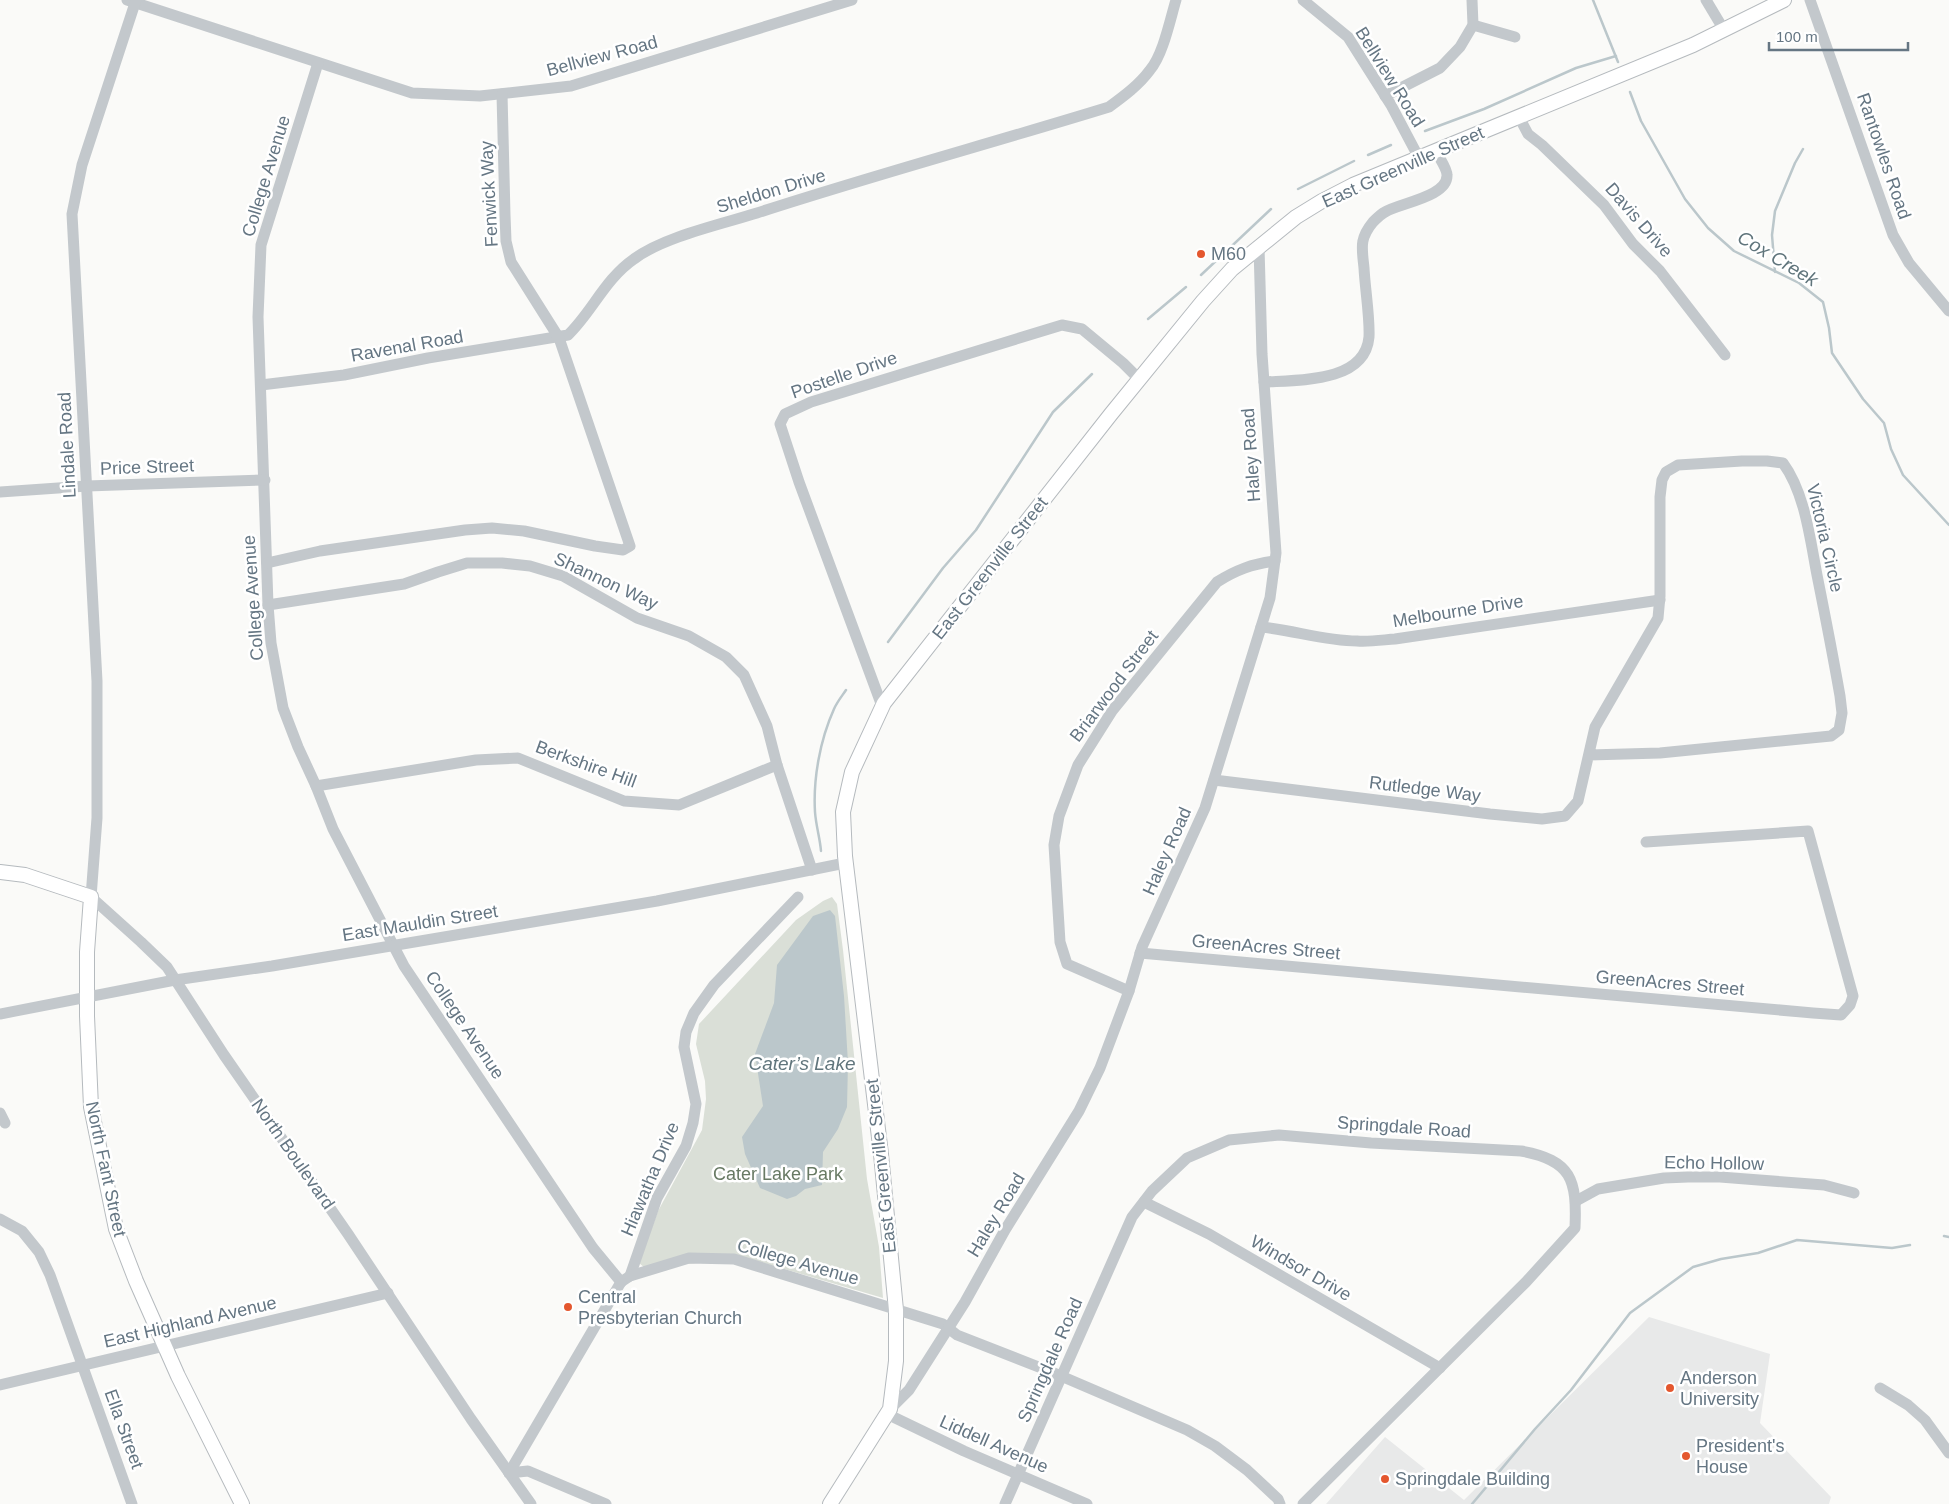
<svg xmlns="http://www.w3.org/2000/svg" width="1949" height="1504" font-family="Helvetica,sans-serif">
<rect width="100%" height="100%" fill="#fafaf8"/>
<!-- built -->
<polygon fill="#e8e9e9" points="1649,1317 1770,1354 1760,1423 1831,1497 1829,1504 1326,1504 1385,1437 1464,1500"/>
<!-- green -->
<polygon fill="#dadfd7" points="832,897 837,904 843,950 867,1179 879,1247 883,1298 747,1258 645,1268 639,1263 658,1211 702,1130 706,1099 705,1081 696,1044 699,1024 796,920 823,901"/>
<!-- water -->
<polygon fill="#bbc7cb" points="830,910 835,916 844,996 848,1063 847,1107 838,1129 823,1152 822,1185 805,1189 796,1196 787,1199 760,1188 745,1154 742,1137 763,1106 755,1054 774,1003 777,965 813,916"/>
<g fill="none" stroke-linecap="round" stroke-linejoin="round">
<!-- stream -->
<g stroke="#bbc7cb" stroke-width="2.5">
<polyline points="1593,0 1618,62"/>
<polyline points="1630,92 1641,121 1685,199 1708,228 1734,251 1799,283 1823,302 1829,328 1832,353 1863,399 1884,423 1891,449 1903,475 1949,525"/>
<polyline points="1425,131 1484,109 1576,68 1616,56"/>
<polyline points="1368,155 1391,145"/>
<polyline points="1298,189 1354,161"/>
<polyline points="1775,272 1772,235 1775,211 1795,163 1803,149"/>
<polyline points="1201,275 1271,209"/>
<polyline points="1148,319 1186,287"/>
<polyline points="888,642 943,568 976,530 1053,412 1092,374"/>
<path d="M821 851C820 838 816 826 815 812 813 779 820 740 834 709 837 702 842 696 846 690"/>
<polyline points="1944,1236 1949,1237"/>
<polyline points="1472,1504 1535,1429 1571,1390 1630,1313 1693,1267 1721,1259 1758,1253 1797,1240 1892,1248 1910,1245"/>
</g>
<!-- major casing -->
<g stroke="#b5babe" stroke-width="16">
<g id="major">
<polyline points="0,872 25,875 91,897 87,952 87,1016 91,1107 116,1229 136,1281 178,1376 242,1504"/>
<polyline points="830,1504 890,1409 896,1361 896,1310 881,1154 845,856 843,812 852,772 884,703 1111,414 1203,301 1232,269 1296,217 1322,201 1353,185 1693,45 1784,0"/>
</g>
</g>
<!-- minor -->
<g stroke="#c3c8cc" stroke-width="11">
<polyline points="127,0 412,93 480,96 571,86 852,0"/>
<polyline points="136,0 82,165 72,214 97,681 97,818 91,897 141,942 167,967 224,1055 348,1234 471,1419 531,1504"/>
<polyline points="1303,0 1348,37 1391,105 1419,158"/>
<polyline points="1706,0 1724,30"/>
<polyline points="1810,0 1893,235 1909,263 1949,311"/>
<polyline points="1473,25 1515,37"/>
<polyline points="318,63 261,245 258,317 268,605 271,643 283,708 298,747 316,786 333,829 404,966 593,1248 621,1282"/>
<polyline points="1385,96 1440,68 1460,47 1473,25 1472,0"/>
<polyline points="1519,117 1528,134 1542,145 1604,205 1633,244 1660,271 1725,355"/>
<path d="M1264 382C1298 380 1365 383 1369 337 1370 318 1365 288 1364 268 1362 248 1359 239 1373 222 1376 219 1381 214 1385 212 1399 203 1448 197 1447 175 1447 168 1439 158 1436 151"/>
<path d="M261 385 344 375 428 358 568 335C592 312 605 279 634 259 663 237 722 224 757 213 874 175 992 143 1109 107 1124 96 1139 85 1150 70 1163 55 1170 20 1176 0"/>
<polyline points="0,492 87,486 265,480"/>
<polyline points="267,563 320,551 465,530 492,528 524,531 595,546 623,550 630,546 559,338 511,262 506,241 505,215 502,94"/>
<polyline points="268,605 404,584 438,572 467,563 502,563 530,566 563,576 637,618 689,636 726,657 744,675 767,726 777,765 812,870"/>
<path d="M1261 627C1293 630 1325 641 1357 641 1369 642 1382 640 1395 639L1660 600"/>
<polyline points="882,706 799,482 780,424 785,414 811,402 1062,325 1082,329 1123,363 1139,379"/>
<path d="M1214 780 1490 814 1542 819 1565 816 1578 801 1595 727 1658 618 1660 596V497L1662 480 1666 472 1678 465 1742 461H1767L1783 463C1805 493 1810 539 1817 575 1825 615 1833 656 1840 696L1842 713 1839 730 1831 736 1660 753 1589 755"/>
<polyline points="316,786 476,760 518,758 624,801 679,805 777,765"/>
<polyline points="1140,953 1813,1013 1841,1015 1850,1005 1853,996 1808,831 1646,842"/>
<path d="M1129 991 1067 964 1060 942 1054 845 1059 816 1078 765 1112 711 1217 582C1236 570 1252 564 1275 561"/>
<polyline points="0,1014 175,980 272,966 657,901 845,863"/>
<polyline points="0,1113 5,1123"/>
<polyline points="1576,1201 1598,1189 1664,1178 1688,1177 1720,1177 1824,1185 1854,1193"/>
<polyline points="1144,1202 1209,1234 1440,1368"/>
<polyline points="0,1219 22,1231 39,1252 50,1275 132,1504"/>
<polyline points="630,1276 657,1198 686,1146 693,1123 696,1104 684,1047 686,1032 694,1013 714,985 798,897"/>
<polyline points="621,1282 630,1276 689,1258 734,1259 943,1324 957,1335 1054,1373 1187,1430 1215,1446 1247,1470 1278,1499 1280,1504"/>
<polyline points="0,1385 388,1293"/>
<polyline points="1880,1388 1908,1405 1925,1420 1949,1453"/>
<polyline points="890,1409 909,1390 965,1302 1005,1230 1079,1111 1100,1068 1129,991 1142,947 1205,808 1270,598 1276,553 1262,354 1259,247"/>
<polyline points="887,1414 964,1451 1087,1504"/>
<polyline points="509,1473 621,1282"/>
<polyline points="509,1473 528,1471 606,1504"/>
<path d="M1005 1504 1132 1217 1152 1191 1187 1158 1229 1140 1279 1135 1371 1143 1521 1151C1572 1160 1577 1180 1575 1228L1526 1282 1303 1504"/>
</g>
<!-- major -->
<use href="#major" stroke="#fff" stroke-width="14"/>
</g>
<!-- markers -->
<g fill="#e4572e" stroke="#fff" stroke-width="2">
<circle cx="1201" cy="254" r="5"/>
<circle cx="568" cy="1307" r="5"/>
<circle cx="1670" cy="1388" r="5"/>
<circle cx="1686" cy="1456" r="5"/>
<circle cx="1385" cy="1479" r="5"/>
</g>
<g text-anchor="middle" stroke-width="5" stroke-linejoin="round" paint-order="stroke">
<!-- street labels -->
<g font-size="18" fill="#657683" stroke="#fff">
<text transform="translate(602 56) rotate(-15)" y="6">Bellview Road</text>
<text transform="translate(1390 77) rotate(58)" y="6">Bellview Road</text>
<text transform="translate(1884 156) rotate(71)" y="6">Rantowles Road</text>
<text transform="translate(1403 167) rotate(-24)" y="6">East Greenville Street</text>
<text transform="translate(266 176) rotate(-73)" y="6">College Avenue</text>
<text transform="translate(771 191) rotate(-17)" y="6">Sheldon Drive</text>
<text transform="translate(489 194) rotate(-93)" y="6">Fenwick Way</text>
<text transform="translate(1639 220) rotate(49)" y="6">Davis Drive</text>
<text transform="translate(407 346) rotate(-10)" y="6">Ravenal Road</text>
<text transform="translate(844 375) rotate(-19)" y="6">Postelle Drive</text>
<text transform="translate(67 445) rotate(-93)" y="6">Lindale Road</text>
<text transform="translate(1251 455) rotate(-94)" y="6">Haley Road</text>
<text transform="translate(147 467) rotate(-2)" y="6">Price Street</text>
<text transform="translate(1825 538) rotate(77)" y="6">Victoria Circle</text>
<text transform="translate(990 568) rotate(-52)" y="6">East Greenville Street</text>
<text transform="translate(606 581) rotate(25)" y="6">Shannon Way</text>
<text transform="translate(253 598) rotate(-94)" y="6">College Avenue</text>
<text transform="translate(1458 611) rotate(-9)" y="6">Melbourne Drive</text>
<text transform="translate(1114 686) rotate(-53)" y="6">Briarwood Street</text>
<text transform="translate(586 764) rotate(20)" y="6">Berkshire Hill</text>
<text transform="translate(1425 789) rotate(7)" y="6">Rutledge Way</text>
<text transform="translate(1167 851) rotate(-66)" y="6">Haley Road</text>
<text transform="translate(420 923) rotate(-9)" y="6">East Mauldin Street</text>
<text transform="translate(1266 947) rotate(5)" y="6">GreenAcres Street</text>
<text transform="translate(1670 983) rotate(5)" y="6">GreenAcres Street</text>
<text transform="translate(465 1025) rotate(56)" y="6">College Avenue</text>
<text transform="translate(1404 1127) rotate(4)" y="6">Springdale Road</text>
<text transform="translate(293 1154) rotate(55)" y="6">North Boulevard</text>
<text transform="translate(1714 1163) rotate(1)" y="6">Echo Hollow</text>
<text transform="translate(881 1166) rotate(-96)" y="6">East Greenville Street</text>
<text transform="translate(106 1169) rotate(78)" y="6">North Fant Street</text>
<text transform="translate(650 1179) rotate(-67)" y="6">Hiawatha Drive</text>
<text transform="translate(996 1215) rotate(-59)" y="6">Haley Road</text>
<text transform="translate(798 1262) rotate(16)" y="6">College Avenue</text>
<text transform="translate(1301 1268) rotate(30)" y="6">Windsor Drive</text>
<text transform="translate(190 1322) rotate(-13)" y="6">East Highland Avenue</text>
<text transform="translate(1050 1360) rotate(-66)" y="6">Springdale Road</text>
<text transform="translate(124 1429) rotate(70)" y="6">Ella Street</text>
<text transform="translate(994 1444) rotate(24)" y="6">Liddell Avenue</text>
</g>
<!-- poi labels -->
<g font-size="18" fill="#657683" stroke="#fff" text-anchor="start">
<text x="1211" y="260">M60</text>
<text x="578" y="1303">Central<tspan x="578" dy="21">Presbyterian Church</tspan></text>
<text x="1680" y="1384">Anderson<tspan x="1680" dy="21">University</tspan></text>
<text x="1696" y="1452">President's<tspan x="1696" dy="21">House</tspan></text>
<text x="1395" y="1485">Springdale Building</text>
</g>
<!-- park labels -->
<g font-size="18" fill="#687a64" stroke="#fff">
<text x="778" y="1180">Cater Lake Park</text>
</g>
<!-- water labels -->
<g font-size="19" font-style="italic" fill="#60757c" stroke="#fff">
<text transform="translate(1778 258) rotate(31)" y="7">Cox Creek</text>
<text x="802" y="1070">Cater’s Lake</text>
</g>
</g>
<!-- scale -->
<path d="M1769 42v8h139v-8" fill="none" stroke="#657683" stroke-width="2.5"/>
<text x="1776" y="42" font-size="15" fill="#657683" stroke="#ffffff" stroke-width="4" paint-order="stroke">100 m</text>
</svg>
